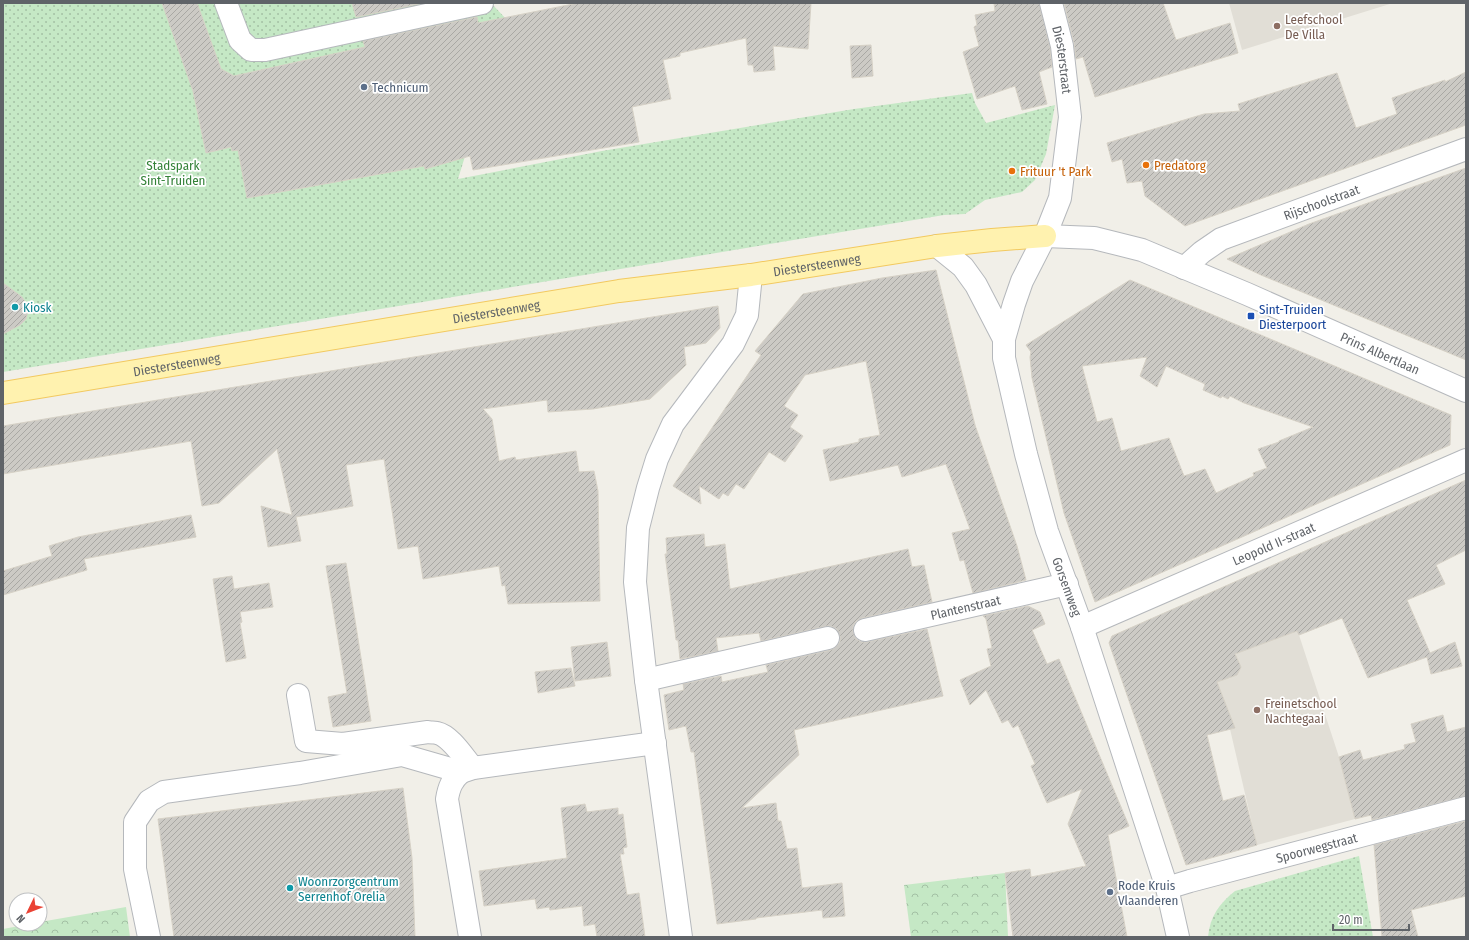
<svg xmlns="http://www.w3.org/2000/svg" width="1469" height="940" font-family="'Fira Sans Condensed',sans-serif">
<defs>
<pattern id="grass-dots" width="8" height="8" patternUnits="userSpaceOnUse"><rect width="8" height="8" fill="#c5e8c5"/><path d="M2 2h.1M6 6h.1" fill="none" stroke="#a3c0a4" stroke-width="1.8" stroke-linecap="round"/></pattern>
<pattern id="forest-crowns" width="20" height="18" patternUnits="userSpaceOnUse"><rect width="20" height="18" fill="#c5e8c5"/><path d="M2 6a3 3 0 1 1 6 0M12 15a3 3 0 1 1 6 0" fill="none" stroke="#a3c0a4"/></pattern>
<pattern id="building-hatch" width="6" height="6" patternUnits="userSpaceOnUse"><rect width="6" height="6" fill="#cccac5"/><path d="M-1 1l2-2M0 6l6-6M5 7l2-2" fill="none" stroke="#a9a8a4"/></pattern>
</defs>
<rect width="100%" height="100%" fill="#f1efe8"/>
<!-- education -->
<g fill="#e1ded6">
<polygon points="1229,3 1393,3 1242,50"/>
<polygon points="1268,568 1299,635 1339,757 1355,819 1257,845 1230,729 1185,696"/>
</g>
<!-- grass -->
<g fill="url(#grass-dots)">
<polygon points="3,3 491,3 508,21 488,82 458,179 602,151 854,109 972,93 975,103 986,123 1055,105 1046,154 1035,180 1022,192 985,200 965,214 944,215 3,372"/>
<path d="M1359 856 1373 937H1208C1210 916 1219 904 1235 891Z"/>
</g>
<!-- forest -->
<g fill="url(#forest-crowns)">
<polygon points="1005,873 1008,937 911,937 904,885"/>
<polygon points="126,907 130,937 3,937 3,929 30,924 40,924 40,922"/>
</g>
<!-- building -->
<g fill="url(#building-hatch)" stroke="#d6d1c6" fill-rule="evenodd">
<polygon points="162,3 197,3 221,69 234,76 365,47 363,41 477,17 478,23 578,3 811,3 808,49 773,46 775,70 754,72 753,65 748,65 746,38 680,53 680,56 663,60 671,99 632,107 639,142 473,170 470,156 425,169 424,166 247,198 238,150 232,151 231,147 206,153 193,91"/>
<polygon points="352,3 423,3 356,17"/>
<polygon points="994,3 1039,3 1050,48 1052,67 1039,72 1047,104 1022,110 1015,86 977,99 963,52 979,46 974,27 977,25 975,15 995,11"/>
<polygon points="1064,3 1163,3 1176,40 1230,23 1238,53 1095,97 1083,57 1076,59 1074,43"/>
<polygon points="871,45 873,76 852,78 850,46"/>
<polygon points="1466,72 1466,125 1185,226 1145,196 1142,181 1127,183 1122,159 1112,162 1107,143 1204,114 1240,111 1238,104 1337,73 1356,128 1397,114 1392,98 1445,80 1445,82"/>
<polygon points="1466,168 1466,360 1261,275 1227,259 1309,224"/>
<polygon points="936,270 975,425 1017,546 1026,580 973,593 964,560 960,561 952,533 970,529 946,464 902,477 898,465 830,481 823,450 859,442 859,439 880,435 866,361 805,375 784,406 798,415 790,427 803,436 785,462 769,452 744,489 736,484 728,496 723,493 719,499 699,486 701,504 673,486 761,355 755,351 803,294 882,278"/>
<path d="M1130 280 1451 415 1450 445 1095 602 1064 513 1032 378 1030 357 1031 352 1026 345ZM1147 357 1140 376 1157 387 1166 366 1205 384 1203 390 1221 398 1222 396 1228 399 1230 396 1244 403 1313 427 1279 441V442L1258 449 1267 468 1253 473 1254 476 1216 493 1205 469 1184 476 1169 438 1121 451 1112 418 1097 422 1082 366Z"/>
<polygon points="3,283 22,297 26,303 28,311 26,319 20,325 3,334"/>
<polygon points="718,306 720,328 706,343 684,347 686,365 650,399 593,409 548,412 547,400 483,409 492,419 499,461 515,457 516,460 576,451 579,472 594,471 598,491 600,601 508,604 505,585 502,586 499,566 423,579 418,546 398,549 384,459 346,465 353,506 296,517 301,541 268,547 261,506 292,515 277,449 219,503 202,506 191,441 3,474 3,426"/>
<polygon points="1466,480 1466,550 1436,565 1445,584 1407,600 1430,653 1455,642 1462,666 1431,674 1427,657 1368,678 1342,618 1299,635 1297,631 1235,654 1241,667 1237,675 1217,682 1235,728 1207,735 1223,801 1244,795 1257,845 1186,865 1109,643 1112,636"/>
<polygon points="191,515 196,537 84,559 87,570 3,595 3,571 52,556 49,546 78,537"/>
<polygon points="704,534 705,547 725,544 730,589 908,549 912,567 924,565 932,602 862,618 856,621 853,626 853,632 856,639 861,642 867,642 927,629 943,696 794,730 799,755 742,808 776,803 778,821 781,821 787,849 797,848 802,888 842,883 845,916 823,918 822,910 756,918 756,919 717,924 694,752 691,752 686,726 669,730 664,695 684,690 683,684 721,676 722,682 768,672 766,665 831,650 836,647 840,642 840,636 837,629 831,626 826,626 761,641 759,633 716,638 718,651 680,659 678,640 676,640 675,631 665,554 667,554 666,538"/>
<polygon points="346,563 371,721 333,727 328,697 347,693 326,566"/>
<polygon points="232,576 234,589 269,583 273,607 240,612 242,622 240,623 246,658 226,662 213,579"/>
<polygon points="1028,606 1040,612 1045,624 1032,630 1047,664 1059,659 1129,826 1108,835 1127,937 1013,937 1005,873 1030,869 1031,877 1086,866 1068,824 1082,789 1047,803 1031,766 1035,764 1018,725 1013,728 1008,720 1002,723 986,690 970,705 960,680 991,666 987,649 992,648 986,619 983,616"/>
<polygon points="607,642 611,676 575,681 571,647"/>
<polygon points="571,668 575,686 538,693 535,672"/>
<polygon points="1443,715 1447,732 1466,727 1466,796 1372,820 1371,815 1355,819 1339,757 1360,750 1363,760 1405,749 1404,745 1416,742 1411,724"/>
<polygon points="403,788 412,858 415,937 174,937 158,819"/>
<polygon points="585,804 587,812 618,808 618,815 623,814 627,847 623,848 624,854 620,854 627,895 639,893 645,937 597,937 595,924 584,926 582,906 550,910 549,907 537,909 535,899 484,906 479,871 567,858 561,808"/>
<polygon points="1466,821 1466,896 1411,910 1418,937 1382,937 1374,845"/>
</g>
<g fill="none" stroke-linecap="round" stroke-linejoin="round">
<!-- minor casing -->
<g stroke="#b5b8bc" stroke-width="24">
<g id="minor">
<polyline points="226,3 240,40 251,50 265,50 482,3"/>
<path id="s1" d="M1051 3 1062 46 1070 117 1060 198 1045 236 1022 281 1014 304 1004 339V358L1026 454 1047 531 1082 627 1167 888 1178 937"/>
<path id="s2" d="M1045 236 1094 238 1142 250 1247 294 1466 391"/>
<polyline points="937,246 963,267 976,285 1004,339"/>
<path id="s3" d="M1184 268 1202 252 1221 239 1466 149"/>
<path id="s4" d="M1082 627 1466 460"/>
<path id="s5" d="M865 630 1067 584"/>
<polyline points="646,680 828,638"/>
<path d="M298 695 306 741 343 744 428 732C431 733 435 732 437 733 451 736 464 758 473 768"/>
<path d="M461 772C452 780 449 787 447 799L470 937"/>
<path id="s6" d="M1167 888 1190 881 1466 808"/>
<polyline points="149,937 135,869 135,822 149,801 164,792 300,773 402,755 461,772 473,768 655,743"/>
<polyline points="681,937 646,680 635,582 638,528 648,488 657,459 673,424 733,344 747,315 751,275"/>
</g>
</g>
<!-- major casing -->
<g stroke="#f2c960" stroke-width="24">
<g id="major">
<path id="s7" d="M3 393 619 291 751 275 937 246 992 240 1045 236"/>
</g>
</g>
<!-- minor -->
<use href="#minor" stroke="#fff" stroke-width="22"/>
<!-- major -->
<use href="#major" stroke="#fff2af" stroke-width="22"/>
</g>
<!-- markers -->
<g fill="#8d6e63" stroke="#fff" stroke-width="1.5">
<circle cx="1277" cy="26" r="4"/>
<circle cx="1257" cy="710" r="4"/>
</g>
<g fill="#5c6f8a" stroke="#fff" stroke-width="1.5">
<circle cx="364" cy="87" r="4"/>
<circle cx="1110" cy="892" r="4"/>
</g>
<g fill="#e8710a" stroke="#fff" stroke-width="1.5">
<circle cx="1146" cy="165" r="4"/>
<circle cx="1012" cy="171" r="4"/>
</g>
<g fill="#0f9aa8" stroke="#fff" stroke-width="1.5">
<circle cx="15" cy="307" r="4"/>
<circle cx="290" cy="888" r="4"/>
</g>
<rect fill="#1a4fb4" stroke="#fff" stroke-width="1.5" x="1247" y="312" width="8" height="8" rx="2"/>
<g text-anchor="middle" stroke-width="3.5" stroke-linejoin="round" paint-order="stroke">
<!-- education labels -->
<g font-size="13" fill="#785e54" stroke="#fff" text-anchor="start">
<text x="1285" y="24">Leefschool<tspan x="1285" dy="15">De Villa</tspan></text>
<text x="1265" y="708">Freinetschool<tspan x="1265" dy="15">Nachtegaai</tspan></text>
</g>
<!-- street labels -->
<g font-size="13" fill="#5f6368" stroke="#fff">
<text dy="5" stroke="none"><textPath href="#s1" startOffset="58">Diesterstraat</textPath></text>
<text dy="5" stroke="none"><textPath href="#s3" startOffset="154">Rijschoolstraat</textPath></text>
<text dy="5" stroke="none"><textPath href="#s7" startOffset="824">Diestersteenweg</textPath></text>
<text dy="5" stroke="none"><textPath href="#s7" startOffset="500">Diestersteenweg</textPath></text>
<text dy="5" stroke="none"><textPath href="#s2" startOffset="358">Prins Albertlaan</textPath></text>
<text dy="5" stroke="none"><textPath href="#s7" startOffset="176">Diestersteenweg</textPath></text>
<text dy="5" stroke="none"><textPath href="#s4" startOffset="209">Leopold II-straat</textPath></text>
<text dy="5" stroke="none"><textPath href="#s1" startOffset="606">Gorsemweg</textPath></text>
<text dy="5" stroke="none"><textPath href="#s5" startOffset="103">Plantenstraat</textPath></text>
<text dy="5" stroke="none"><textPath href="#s6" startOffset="155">Spoorwegstraat</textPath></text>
</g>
<!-- service labels -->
<g font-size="13" fill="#4e5e75" stroke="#fff" text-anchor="start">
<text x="372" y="92">Technicum</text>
<text x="1118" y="890">Rode Kruis<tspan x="1118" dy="15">Vlaanderen</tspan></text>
</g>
<!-- park labels -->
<g font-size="13" fill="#348238" stroke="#fff">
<text x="173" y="170">Stadspark<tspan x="173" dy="15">Sint-Truiden</tspan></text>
</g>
<!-- food labels -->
<g font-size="13" fill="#c56008" stroke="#fff" text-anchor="start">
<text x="1154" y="170">Predatorg</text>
<text x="1020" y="176">Frituur 't Park</text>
</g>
<!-- culture labels -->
<g font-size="13" fill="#0d838f" stroke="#fff" text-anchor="start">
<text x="23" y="312">Kiosk</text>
<text x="298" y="886">Woonrzorgcentrum<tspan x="298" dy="15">Serrenhof Orelia</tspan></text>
</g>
<!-- transit labels -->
<g font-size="13" fill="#164399" stroke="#fff" text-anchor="start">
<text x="1259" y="314">Sint-Truiden<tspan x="1259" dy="15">Diesterpoort</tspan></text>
</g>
</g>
<!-- border -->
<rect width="1469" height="940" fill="none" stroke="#5f6368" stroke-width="8"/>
<!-- north arrow -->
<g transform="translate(28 912) rotate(227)"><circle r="19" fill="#ffffff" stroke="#bfc1c3"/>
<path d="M0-3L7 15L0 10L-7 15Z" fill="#ea4335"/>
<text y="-6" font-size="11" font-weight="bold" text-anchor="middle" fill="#5f6368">N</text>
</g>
<!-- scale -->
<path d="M1333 924v6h76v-6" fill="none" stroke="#5f6368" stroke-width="2"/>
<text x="1339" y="924" font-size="12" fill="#5f6368" stroke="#ffffff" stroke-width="3" paint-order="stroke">20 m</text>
</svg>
